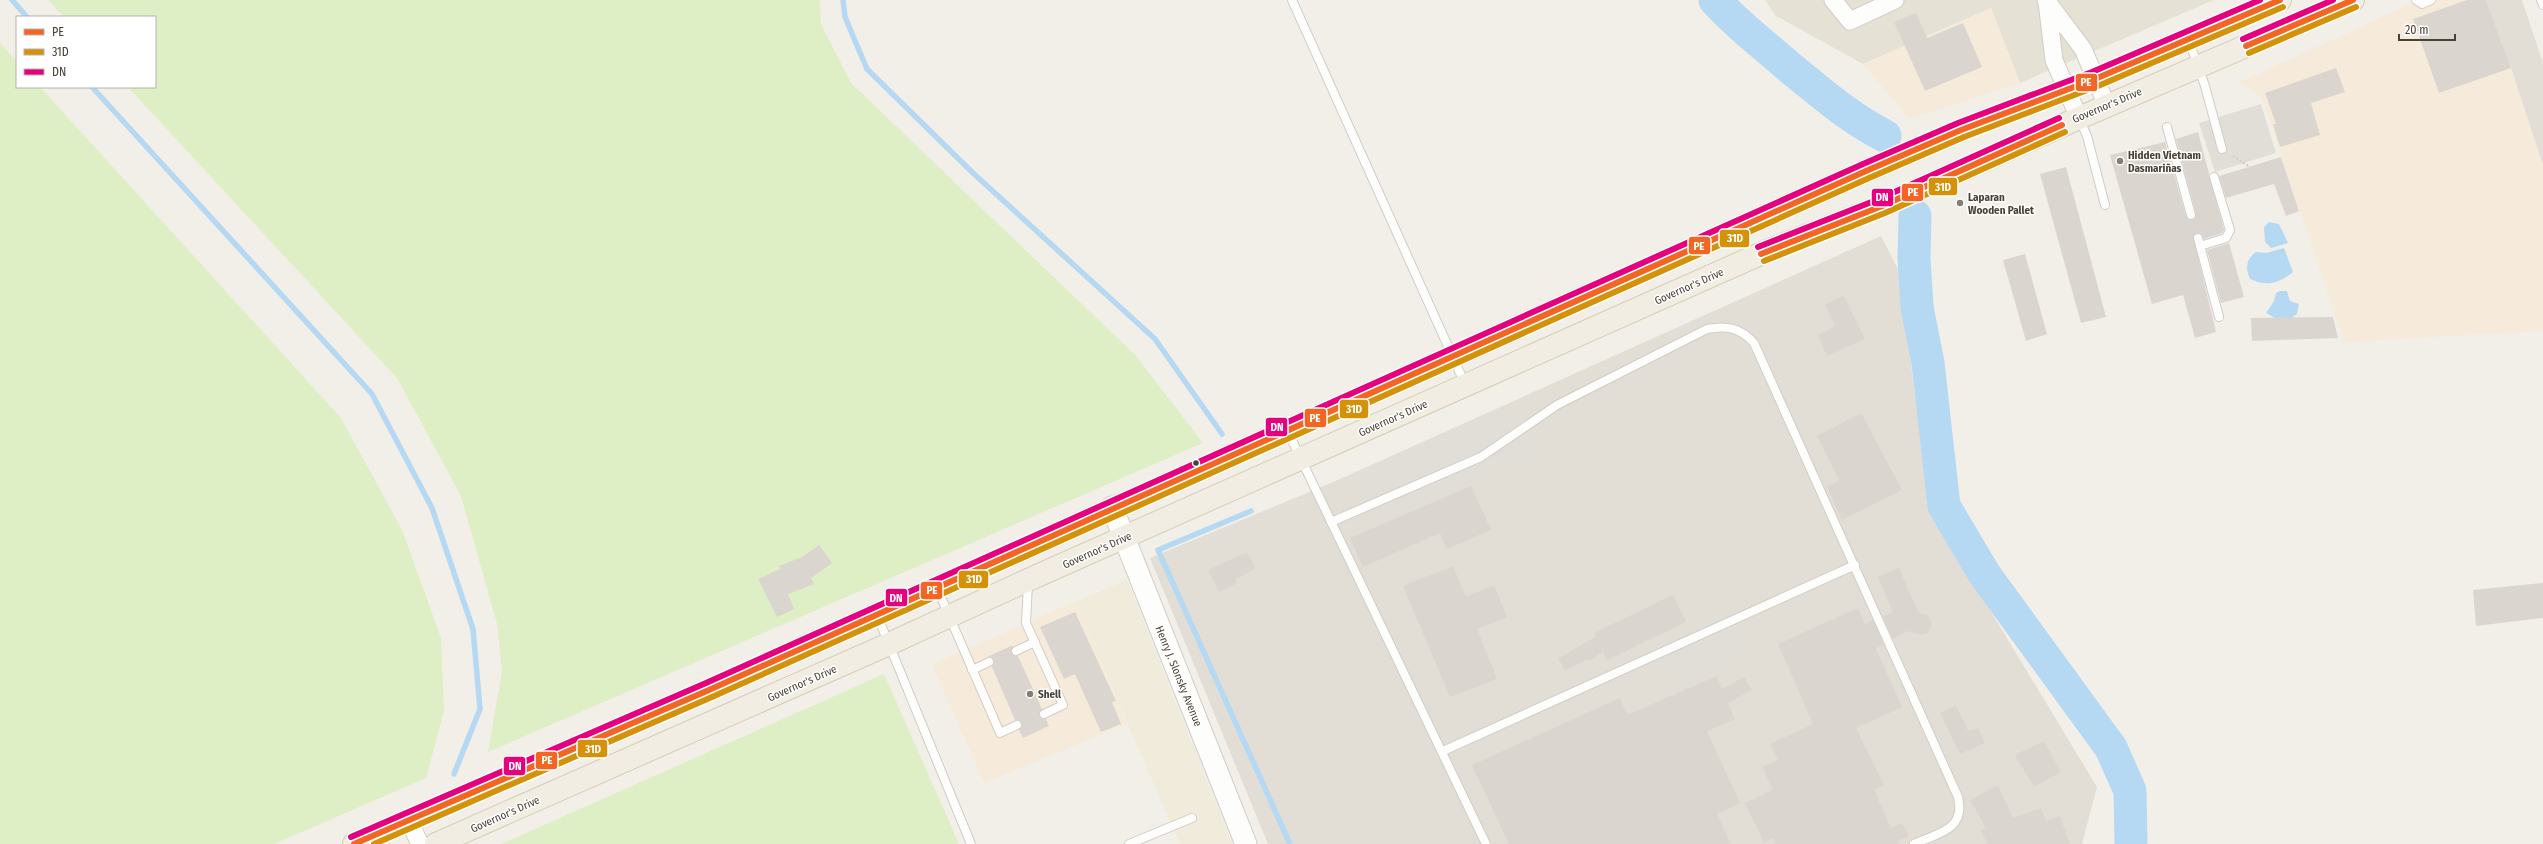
<svg xmlns="http://www.w3.org/2000/svg" width="2543" height="844" font-family="'Fira Sans Condensed',sans-serif">
<rect width="100%" height="100%" fill="#f2efe8"/>
<!-- residential -->
<polygon fill="#e6e1d5" points="1765,0 2214,0 2020,83 1991,8 1863,64 1776,16"/>
<!-- commercial -->
<g fill="#f6ebda">
<polygon points="2419,0 2486,0 2511,68 2543,165 2543,331 2344,342 2262,98 2240,82"/>
<polygon points="1991,8 2020,83 1910,119 1863,64"/>
<polygon points="1075,602 1127,724 984,783 932,664"/>
</g>
<!-- industrial -->
<g fill="#e2ded6">
<polygon points="2486,0 2522,0 2543,63 2543,165 2511,68"/>
<polygon points="1881,236 1899,271 1930,511 2097,787 2082,844 1268,844 1150,558 1331,483"/>
</g>
<!-- education -->
<polygon fill="#f0ebda" points="1127,580 1232,844 1180,844 1075,602"/>
<!-- green -->
<g fill="#deeec5">
<polygon points="48,0 820,0 821,24 851,83 1136,356 1203,443 488,752 502,671 497,624 461,496 397,378 128,87 155,87 155,17 64,17"/>
<polygon points="0,43 17,61 17,87 40,87 341,418 402,530 441,638 444,711 426,778 274,844 0,844"/>
<polygon points="884,674 959,844 501,844"/>
</g>
<!-- parking -->
<g fill="#e1ded8">
<polygon points="2261,104 2276,153 2215,172 2199,123"/>
<polygon points="1514,407 1535,455 1371,525 1350,477"/>
<polygon points="1731,613 1749,655 1676,686 1658,645"/>
</g>
<!-- water -->
<g fill="#b5d9f3">
<polygon points="2269,222 2279,224 2288,243 2271,248 2265,242 2264,227"/>
<path d="M2284 248 2293 272C2279 283 2267 287 2250 279 2245 268 2246 259 2256 252L2266 253Z"/>
<polygon points="2280,291 2287,291 2290,301 2299,304 2297,314 2290,319 2275,318 2266,313 2274,301 2276,293"/>
</g>
<g fill="none" stroke-linecap="round" stroke-linejoin="round">
<!-- stream -->
<g stroke="#b5d9f3" stroke-width="5.5">
<polyline points="12,0 27,17"/>
<polyline points="843,0 845,17 867,69 973,173 1155,339 1222,434"/>
<polyline points="92,87 372,394 432,508 473,629 480,709 454,774"/>
<polyline points="1251,511 1158,550 1290,844"/>
</g>
<!-- river -->
<g stroke="#b5d9f3" stroke-width="33">
<path d="M1715 0C1736 24 1764 45 1788 66 1819 91 1849 118 1885 136"/>
<polyline points="1915,216 1914,258 1917,307 1928,363 1944,506 1985,575 2111,748 2130,791 2131,844"/>
</g>
</g>
<!-- building -->
<g fill="#dad6cf">
<polygon points="2467,0 2486,0 2511,68 2439,93 2413,19"/>
<polygon points="1916,13 1927,38 1963,23 1982,67 1925,91 1894,22"/>
<polygon points="2336,68 2345,92 2311,103 2320,135 2280,147 2273,124 2276,124 2265,93"/>
<polygon points="2198,132 2224,230 2222,233 2204,239 2199,233 2193,236 2216,332 2195,338 2183,295 2152,304 2110,155 2165,142 2186,216 2192,220 2196,214 2176,139"/>
<polygon points="2281,157 2299,211 2286,216 2274,184 2226,198 2219,176"/>
<polygon points="2066,167 2106,317 2081,323 2040,174"/>
<polygon points="2229,243 2244,297 2221,303 2207,250"/>
<polygon points="2025,254 2047,334 2026,341 2003,260"/>
<polygon points="1844,296 1865,339 1827,356 1818,335 1835,326 1825,304"/>
<polygon points="2333,317 2338,338 2252,341 2251,318"/>
<polygon points="1861,413 1902,490 1842,520 1827,487 1839,480 1817,436"/>
<polygon points="1471,486 1491,530 1447,549 1440,533 1363,567 1350,538"/>
<polygon points="819,545 832,563 811,578 814,584 788,594 794,609 777,617 758,579 780,569 779,566 802,557"/>
<polygon points="1247,552 1255,569 1235,579 1237,583 1219,592 1208,570"/>
<polygon points="1453,566 1466,597 1494,585 1507,617 1477,629 1497,679 1450,697 1403,586"/>
<polygon points="1899,568 1918,612 1929,616 1932,625 1928,633 1921,635 1908,631 1893,639 1883,616 1893,612 1878,577"/>
<polygon points="2543,583 2543,618 2476,626 2473,590"/>
<polygon points="1673,595 1686,622 1607,660 1603,652 1589,661 1588,659 1565,671 1558,658 1596,637 1594,633"/>
<polygon points="1858,608 1865,624 1873,620 1883,644 1876,649 1902,707 1856,728 1884,785 1874,790 1891,828 1902,823 1909,836 1897,841 1899,844 1776,844 1773,838 1764,843 1745,803 1773,790 1762,767 1778,760 1770,744 1813,724 1778,644"/>
<polygon points="1075,612 1116,701 1112,702 1121,724 1101,732 1075,674 1064,679 1040,627"/>
<polygon points="1013,645 1011,653 1018,656 1042,709 1039,716 1046,719 1049,726 1023,738 1019,730 1022,723 1015,720 992,667 994,659 987,657"/>
<polygon points="1717,676 1722,689 1744,677 1752,690 1728,703 1735,719 1707,731 1740,803 1717,814 1731,844 1509,844 1472,765 1620,698 1627,715"/>
<polygon points="1956,705 1968,731 1978,728 1985,743 1960,754 1940,713"/>
<polygon points="2044,741 2061,772 2034,787 2015,755"/>
<polygon points="1998,785 2013,818 2041,808 2046,821 2060,816 2070,844 1987,844 1981,830 1986,828 1970,800"/>
</g>
<g fill="none" stroke-linecap="round" stroke-linejoin="round">
<!-- service casing -->
<g stroke="#d0cdc6" stroke-width="10">
<g id="service">
<polyline points="1292,0 1465,384"/>
<polyline points="2416,0 2422,4 2431,0"/>
<polyline points="2541,0 2543,5"/>
<polyline points="2189,41 2205,86 2222,149"/>
<polyline points="2079,118 2087,136 2105,205"/>
<polyline points="2167,127 2191,215"/>
<polyline points="2198,238 2219,317"/>
<polyline points="2200,246 2226,238 2230,230 2214,177"/>
<polyline points="1288,432 1486,844"/>
<path d="M1331 522 1481 457 1557 405 1707 329C1726 325 1741 328 1754 343L1958 797C1966 830 1938 833 1914 844"/>
<polyline points="1028,583 1026,623 1063,705 1044,714"/>
<polyline points="937,588 1000,733 1017,725"/>
<polyline points="877,615 971,844"/>
<polyline points="1016,651 1035,642"/>
<polyline points="972,670 989,662"/>
<polyline points="1443,751 1855,565"/>
<polyline points="1129,844 1192,818"/>
</g>
</g>
<!-- minor casing -->
<g stroke="#d0cdc6" stroke-width="19">
<g id="minor">
<polyline points="1833,0 1850,21 1895,0"/>
<polyline points="2046,0 2083,49 2107,106"/>
<polyline points="2047,2 2054,60 2079,118"/>
<polyline points="409,821 420,844"/>
</g>
</g>
<!-- tertiary casing -->
<g stroke="#d0cdc6" stroke-width="23">
<polyline id="tertiary" points="1112,507 1246,844"/>
</g>
<!-- primary casing -->
<g stroke="#d6cdb4" stroke-width="24">
<g id="primary">
<polyline points="354,844 709,690 1866,171 1961,130 2095,79 2280,0"/>
<polyline points="436,844 889,644 1028,580 1767,251 1882,206 2079,118 2353,0"/>
</g>
</g>
<!-- path -->
<polyline stroke="#d2cfc9" stroke-width="2.5" stroke-dasharray="2 2" stroke-linecap="butt" points="2233,156 2250,167"/>
<!-- service -->
<use href="#service" stroke="#fdfdfc" stroke-width="8"/>
<!-- minor -->
<use href="#minor" stroke="#fdfdfc" stroke-width="17"/>
<!-- tertiary -->
<use href="#tertiary" stroke="#fdfdfc" stroke-width="21"/>
<!-- primary -->
<use href="#primary" stroke="#f1ede3" stroke-width="22"/>
<!-- bus-1 casing -->
<g stroke="#fff" stroke-width="9">
<g id="bus-1">
<polyline points="2246,46 2353,0"/>
<polyline points="1761,254 1882,206 2062,125"/>
<polyline points="354,844 709,690 1866,171 1961,130 2095,79 2280,0"/>
</g>
</g>
<!-- bus-2 casing -->
<g stroke="#fff" stroke-width="9">
<g id="bus-2">
<polyline points="2249,53 2356,7"/>
<polyline points="1764,261 1885,213 2065,132"/>
<polyline points="374,844 712,697 1869,178 1964,137 2098,86 2283,7"/>
</g>
</g>
<!-- bus-3 casing -->
<g stroke="#fff" stroke-width="9">
<g id="bus-3">
<polyline points="2243,39 2333,0"/>
<polyline points="1758,247 1879,199 2059,118"/>
<polyline points="351,837 706,683 1863,164 1958,123 2092,72 2260,0"/>
</g>
</g>
<!-- bus-1 -->
<use href="#bus-1" stroke="#f26522" stroke-width="6"/>
<!-- bus-2 -->
<use href="#bus-2" stroke="#d4920a" stroke-width="6"/>
<!-- bus-3 -->
<use href="#bus-3" stroke="#e5007d" stroke-width="6"/>
</g>
<!-- markers -->
<g fill="#847e73" stroke="#fff" stroke-width="1.5">
<circle cx="2120" cy="161" r="4"/>
<circle cx="1960" cy="203" r="4"/>
<circle cx="1030" cy="694" r="4"/>
</g>
<circle fill="#484134" stroke="#fff" stroke-width="1.5" cx="1196" cy="463" r="3.5"/>
<g text-anchor="middle" stroke-width="3" stroke-linejoin="round" paint-order="stroke">
<!-- street labels -->
<g font-size="11" fill="#484134" stroke="#fff">
<text transform="translate(2107 105) rotate(-23)" y="4">Governor's Drive</text>
<text transform="translate(1689 286) rotate(-24)" y="4">Governor's Drive</text>
<text transform="translate(1393 418) rotate(-24)" y="4">Governor's Drive</text>
<text transform="translate(1097 550) rotate(-24)" y="4">Governor's Drive</text>
<text transform="translate(1179 676) rotate(68)" y="4">Henry J. Slonsky Avenue</text>
<text transform="translate(802 683) rotate(-24)" y="4">Governor's Drive</text>
<text transform="translate(505 814) rotate(-24)" y="4">Governor's Drive</text>
</g>
<!-- poi labels -->
<g font-size="11" font-weight="bold" fill="#484134" stroke="#fff" text-anchor="start">
<text x="2128" y="159">Hidden Vietnam<tspan x="2128" dy="13">Dasmariñas</tspan></text>
<text x="1968" y="201">Laparan<tspan x="1968" dy="13">Wooden Pallet</tspan></text>
<text x="1038" y="698">Shell</text>
</g>
</g>
<g stroke="#fff" stroke-width="1.5">
<rect x="2075" y="73" width="23" height="19" rx="4" fill="#f26522"/>
<rect x="1928" y="177" width="30" height="19" rx="4" fill="#d4920a"/>
<rect x="1901" y="183" width="23" height="19" rx="4" fill="#f26522"/>
<rect x="1871" y="188" width="23" height="19" rx="4" fill="#e5007d"/>
<rect x="1719" y="229" width="31" height="19" rx="4" fill="#d4920a"/>
<rect x="1688" y="236" width="23" height="19" rx="4" fill="#f26522"/>
<rect x="1339" y="399" width="30" height="20" rx="4" fill="#d4920a"/>
<rect x="1304" y="408" width="23" height="20" rx="4" fill="#f26522"/>
<rect x="1265" y="417" width="23" height="20" rx="4" fill="#e5007d"/>
<rect x="958" y="570" width="31" height="19" rx="4" fill="#d4920a"/>
<rect x="920" y="581" width="23" height="19" rx="4" fill="#f26522"/>
<rect x="885" y="588" width="23" height="19" rx="4" fill="#e5007d"/>
<rect x="577" y="739" width="31" height="19" rx="4" fill="#d4920a"/>
<rect x="535" y="751" width="23" height="19" rx="4" fill="#f26522"/>
<rect x="503" y="756" width="23" height="20" rx="4" fill="#e5007d"/>
</g>
<g font-size="11" text-anchor="middle" font-weight="bold" fill="#fff">
<text x="2086" y="86">PE</text>
<text x="1943" y="191">31D</text>
<text x="1913" y="196">PE</text>
<text x="1882" y="201">DN</text>
<text x="1735" y="242">31D</text>
<text x="1699" y="250">PE</text>
<text x="1354" y="413">31D</text>
<text x="1315" y="422">PE</text>
<text x="1277" y="431">DN</text>
<text x="974" y="583">31D</text>
<text x="932" y="594">PE</text>
<text x="896" y="602">DN</text>
<text x="593" y="753">31D</text>
<text x="547" y="764">PE</text>
<text x="515" y="770">DN</text>
</g>
<!-- legend -->
<rect x="16" y="16" width="140" height="72" fill="#ffffff" stroke="#b6b3ae"/>
<rect x="24" y="29" width="20" height="6" fill="#f26522" stroke="#b6b3ae"/>
<text x="52" y="36" font-size="12" fill="#484134">PE</text>
<rect x="24" y="49" width="20" height="6" fill="#d4920a" stroke="#b6b3ae"/>
<text x="52" y="56" font-size="12" fill="#484134">31D</text>
<rect x="24" y="69" width="20" height="6" fill="#e5007d" stroke="#b6b3ae"/>
<text x="52" y="76" font-size="12" fill="#484134">DN</text>
<!-- scale -->
<path d="M2399 34v6h56v-6" fill="none" stroke="#484134" stroke-width="2"/>
<text x="2405" y="34" font-size="12" fill="#484134" stroke="#ffffff" stroke-width="3" paint-order="stroke">20 m</text>
</svg>
